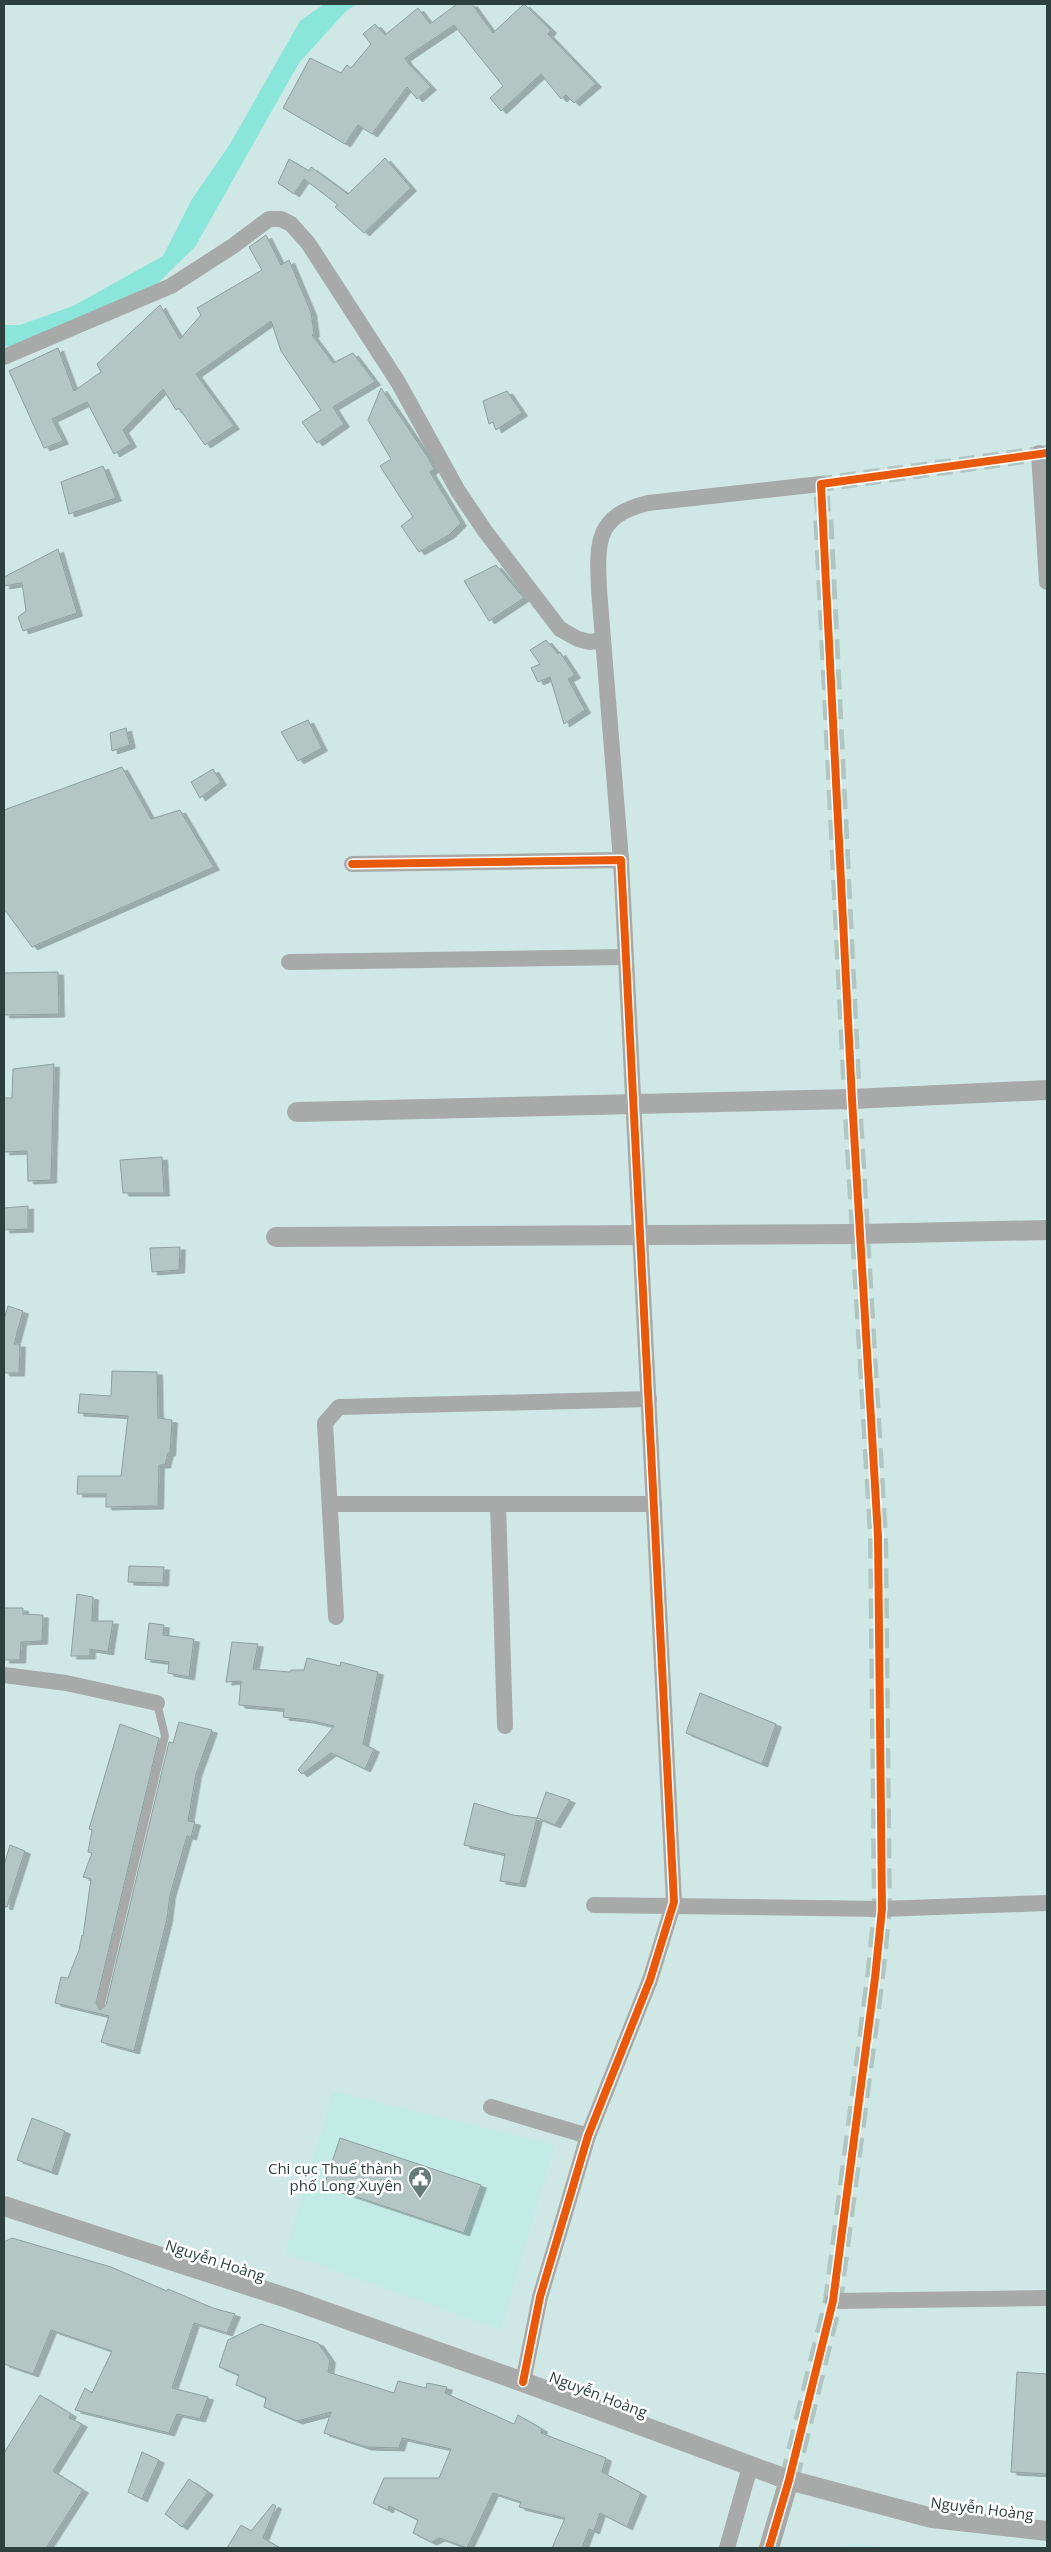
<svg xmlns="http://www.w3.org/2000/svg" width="1051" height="2552" font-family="'Open Sans',sans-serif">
<defs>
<filter id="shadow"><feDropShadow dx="5.5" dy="3" stdDeviation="0" flood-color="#0004"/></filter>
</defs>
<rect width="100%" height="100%" fill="#d0e8e5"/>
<!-- built -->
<g fill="#c2ebe6">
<polygon points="333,2091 555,2145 501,2330 285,2253"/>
<polygon points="858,2543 885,2548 834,2548"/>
</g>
<!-- water -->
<polygon fill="#8ae6db" points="324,4 358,4 346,11 299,63 195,247 158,283 14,345 4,347 4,325 20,325 73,306 163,256 192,199 230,144 300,21"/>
<!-- building -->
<g fill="#b3c6c4" stroke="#8da09e" filter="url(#shadow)">
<polygon points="457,4 472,4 493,33 524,4 551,30 548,34 596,84 574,103 566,95 561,99 541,74 501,111 490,98 503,86 454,25 405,58 407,62 431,87 417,99 407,87 372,134 358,125 345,144 283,108 310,58 341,73 347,65 351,68 371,44 363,34 375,24 385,35 418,8 430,24"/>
<polygon points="385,158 411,188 364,233 335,207 338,205 304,179 294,194 278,183 289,159 309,171 311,167 348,194"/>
<polygon points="266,235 281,265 289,260 311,312 314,334 312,335 333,363 353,353 375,382 333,407 344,424 317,443 302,422 321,410 281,351 271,321 196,374 234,426 205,445 179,408 176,410 163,389 123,430 131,444 114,454 87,402 52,419 63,441 44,448 9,371 58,348 74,391 101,372 97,364 160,305 180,339 201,315 197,308 262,270 249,247"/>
<polygon points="381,388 429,459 434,469 430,472 461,523 449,535 419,552 401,526 413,517 380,466 391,459 368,420"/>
<polygon points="507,391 522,413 496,430 493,422 489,424 483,401"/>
<polygon points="103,466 116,498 69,514 61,482"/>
<polygon points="58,549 77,613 23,631 18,617 26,611 22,583 4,586 4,577"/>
<polygon points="496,565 524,598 489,621 464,581"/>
<polygon points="546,640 558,654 560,652 575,675 568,679 585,710 564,724 550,677 538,682 531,668 540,664 530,650"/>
<polygon points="308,720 322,748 298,761 281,732"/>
<polygon points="126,728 130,745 112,751 110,733"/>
<polygon points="122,767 151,819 180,810 214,867 32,947 4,909 4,810"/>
<polygon points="213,769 221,782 200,798 191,782"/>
<polygon points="58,972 59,1014 4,1015 4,973"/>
<polygon points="54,1064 51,1180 28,1181 27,1151 4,1152 4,1098 12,1098 13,1069"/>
<polygon points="162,1157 164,1193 123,1193 120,1160"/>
<polygon points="28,1206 28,1229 4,1230 4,1208"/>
<polygon points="180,1247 179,1270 152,1272 150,1248"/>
<polygon points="8,1306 23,1311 14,1344 20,1344 19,1373 4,1373 4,1319"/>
<polygon points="112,1371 157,1372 158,1418 172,1420 170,1453 168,1453 165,1465 159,1465 158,1506 106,1507 106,1494 77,1494 78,1476 121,1476 128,1416 78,1413 80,1394 111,1396"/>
<polygon points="129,1566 164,1567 163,1583 128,1582"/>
<polygon points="77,1594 93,1597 92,1621 113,1621 108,1652 90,1649 90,1656 71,1656"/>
<polygon points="4,1608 23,1608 23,1614 43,1615 42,1641 21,1642 20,1660 4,1660"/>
<polygon points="149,1623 164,1625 163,1635 194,1639 189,1677 168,1673 169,1662 145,1659"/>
<polygon points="232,1642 258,1644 253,1669 290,1672 291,1670 304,1670 307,1658 340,1666 341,1662 378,1672 363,1744 374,1749 365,1769 331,1753 302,1774 298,1770 334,1726 308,1720 283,1717 284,1709 239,1705 241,1681 226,1682"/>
<polygon points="700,1693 776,1724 762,1764 686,1733"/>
<polygon points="179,1722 212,1730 196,1774 188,1821 195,1822 191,1837 187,1836 170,1895 167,1919 134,2051 101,2042 109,2016 55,2003 61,1977 68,1978 79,1950 82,1935 83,1936 91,1879 83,1877 92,1853 88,1852 92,1830 89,1829 120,1724 159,1738 96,2003 100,2010 106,2005 169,1742 173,1743"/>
<polygon points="546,1792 570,1800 555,1825 537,1818"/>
<polygon points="474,1803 513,1815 537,1818 520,1884 500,1881 505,1854 464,1845"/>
<polygon points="10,1845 25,1851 7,1907 4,1906 4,1865"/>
<polygon points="32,2118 65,2131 52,2172 17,2160"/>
<polygon points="340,2138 481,2185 464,2233 324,2186"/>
<polygon points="12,2238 111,2267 167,2291 168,2289 213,2308 235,2314 227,2333 194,2323 172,2388 208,2397 200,2419 177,2414 169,2433 75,2410 85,2388 92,2393 112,2351 51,2330 33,2374 4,2364 4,2242"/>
<polygon points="261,2324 318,2343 330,2360 328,2372 394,2393 398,2381 426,2388 427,2383 447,2387 445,2393 514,2424 518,2415 542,2429 541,2433 606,2458 602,2472 641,2493 627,2527 600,2513 594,2531 589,2529 582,2548 552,2548 565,2518 519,2507 521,2502 493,2493 467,2548 440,2538 431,2542 413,2533 418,2520 389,2506 388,2510 373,2503 384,2478 439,2478 451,2449 402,2438 399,2448 366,2447 324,2433 331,2412 297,2421 264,2407 266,2398 236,2385 239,2375 219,2367 228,2340"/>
<polygon points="1017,2372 1047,2374 1047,2474 1011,2472"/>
<polygon points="40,2395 71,2414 69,2418 82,2424 53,2471 83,2490 46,2548 4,2548 4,2453"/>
<polygon points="142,2452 159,2460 142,2499 128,2492"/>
<polygon points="189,2479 208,2492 182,2527 165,2514"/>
<polygon points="273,2504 276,2506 263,2538 280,2548 227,2548 241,2525 251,2531"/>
</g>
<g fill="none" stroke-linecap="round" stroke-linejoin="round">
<!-- minor-tunnel -->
<polyline stroke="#afc6c3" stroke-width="16" stroke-dasharray="16 8" stroke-linecap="butt" points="823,512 821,484 1047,453"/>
<!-- tertiary-tunnel -->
<polyline stroke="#afc6c3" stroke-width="20" stroke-dasharray="20 10" stroke-linecap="butt" points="789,2480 833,2301 875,1978 882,1909 878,1536 852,1099 823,512"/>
<!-- service -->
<polyline stroke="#a7aaa9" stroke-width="8" points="101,2004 165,1736 157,1703"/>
<!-- minor -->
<g stroke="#a7aaa9" stroke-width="16">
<polyline points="4,357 171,286 233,246 269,219 281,219 291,224 308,243 398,382 458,491 485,531 560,629 578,639 590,642 603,640"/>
<polyline points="1039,453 1047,582"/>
<path d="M621 860 599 590C597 542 595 516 648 503L821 484"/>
<polyline points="352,864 621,860 674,1902 650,1980 588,2136 540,2297 523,2382"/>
<polyline points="289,962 625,957"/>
<polyline points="330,1504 654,1504"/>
<polyline points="498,1504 505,1726"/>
<polyline points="336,1617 325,1423 339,1407 649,1399"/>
<polyline points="4,1675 66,1683 157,1703"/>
<polyline points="594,1905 882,1909 1047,1903"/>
<polyline points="491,2107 588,2136"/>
<polyline points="833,2301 1047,2298"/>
<polyline points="727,2548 750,2467"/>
</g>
<!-- tertiary -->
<g stroke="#a7aaa9" stroke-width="20">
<polyline points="297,1112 852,1099 1047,1090"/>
<polyline points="276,1237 860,1234 1047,1230"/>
<polyline points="4,2206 290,2299 523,2382 789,2480 932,2518 1047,2531"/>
<polyline points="769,2548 789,2480"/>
</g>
<!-- cycleway casing -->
<g stroke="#fff" stroke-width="11">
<g id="cycleway">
<polyline points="352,864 621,860 674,1902 650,1980 588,2136 540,2297 523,2382"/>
<polyline points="769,2548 789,2480 833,2301 875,1978 882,1909 878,1536 852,1099 821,484 1047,453"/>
</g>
</g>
<!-- cycleway -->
<use href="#cycleway" stroke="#e8590c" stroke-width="8"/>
</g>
<!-- icons -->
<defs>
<g id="civic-pin" transform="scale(1.25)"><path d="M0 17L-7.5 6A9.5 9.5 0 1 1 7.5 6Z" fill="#667b78" stroke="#fff"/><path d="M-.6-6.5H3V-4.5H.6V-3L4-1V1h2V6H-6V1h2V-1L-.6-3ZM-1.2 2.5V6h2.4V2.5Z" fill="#fff"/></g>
</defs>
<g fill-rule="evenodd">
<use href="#civic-pin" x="420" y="2178"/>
</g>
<g text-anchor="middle" stroke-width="5" stroke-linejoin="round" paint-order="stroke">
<!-- poi labels -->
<g font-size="15" fill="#2d403d" stroke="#fff" text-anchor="end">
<text x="402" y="2174">Chi cục Thuế thành<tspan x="402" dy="17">phố Long Xuyên</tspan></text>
</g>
<!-- street labels -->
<g font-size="15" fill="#2d403d" stroke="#fff">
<text transform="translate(215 2261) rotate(18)" y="5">Nguyễn Hoàng</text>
<text transform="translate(598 2395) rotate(21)" y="5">Nguyễn Hoàng</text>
<text transform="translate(982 2509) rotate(7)" y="5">Nguyễn Hoàng</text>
</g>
</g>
<!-- border -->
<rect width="1051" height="2552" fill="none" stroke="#2d403d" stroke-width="10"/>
</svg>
